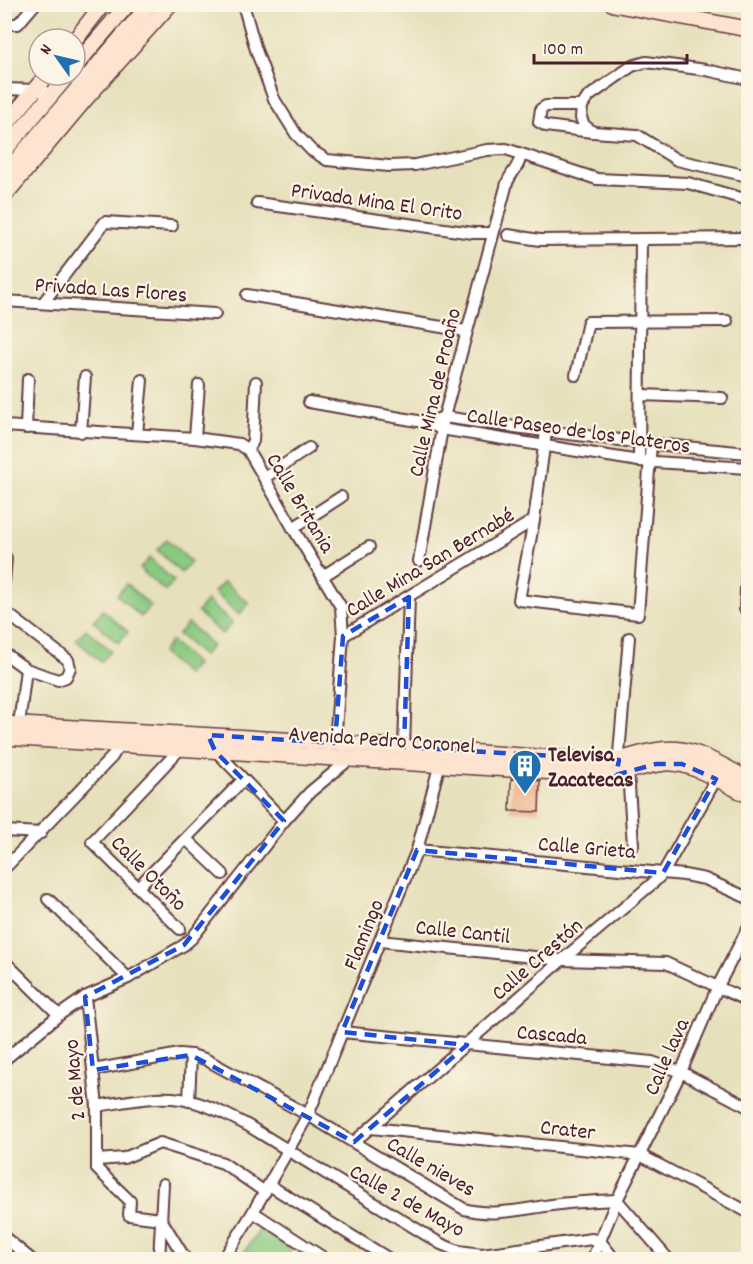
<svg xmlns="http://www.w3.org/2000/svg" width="753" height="1264" font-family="Dekko,sans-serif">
<rect width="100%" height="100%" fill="#fcf5e5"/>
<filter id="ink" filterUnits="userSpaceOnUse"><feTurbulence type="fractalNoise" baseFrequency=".0167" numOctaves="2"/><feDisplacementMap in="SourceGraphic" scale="12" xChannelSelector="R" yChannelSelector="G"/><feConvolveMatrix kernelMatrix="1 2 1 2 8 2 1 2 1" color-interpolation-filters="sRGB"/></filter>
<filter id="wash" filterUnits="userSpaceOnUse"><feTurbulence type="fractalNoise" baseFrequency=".008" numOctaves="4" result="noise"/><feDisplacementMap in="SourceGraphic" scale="24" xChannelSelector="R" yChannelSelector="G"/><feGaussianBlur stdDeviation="1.35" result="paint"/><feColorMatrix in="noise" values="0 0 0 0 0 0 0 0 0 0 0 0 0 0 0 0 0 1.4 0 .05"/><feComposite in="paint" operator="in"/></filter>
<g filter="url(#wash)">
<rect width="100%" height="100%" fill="#e7e0bc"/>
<!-- green -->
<g fill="#89c980" stroke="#6a7456" stroke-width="1.5">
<polygon points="167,539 191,562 181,573 157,550"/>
<polygon points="149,558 174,581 165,591 140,569"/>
<polygon points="224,582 249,603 239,615 214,592"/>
<polygon points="126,584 151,606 141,617 117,595"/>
<polygon points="207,601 232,623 222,634 197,612"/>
<polygon points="103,610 128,632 118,643 93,621"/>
<polygon points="188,623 212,645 203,656 178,634"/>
<polygon points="86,629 111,651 101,662 76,640"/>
<polygon points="171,641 196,664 187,675 162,653"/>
<polygon points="260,1229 291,1249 286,1259 240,1258"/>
</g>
<g id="blocks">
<!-- building -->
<polygon fill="#ebaa81" points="511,779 540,781 539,812 510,811"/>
</g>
</g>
<g filter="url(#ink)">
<use href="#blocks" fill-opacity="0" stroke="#623c41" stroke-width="1.5"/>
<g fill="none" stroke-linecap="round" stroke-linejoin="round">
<!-- street casing -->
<g stroke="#623c41" stroke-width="14">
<g id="street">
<polyline points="243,4 256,50 274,99 296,134 311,150 327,160 389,166 415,165 487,150 506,149 597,179 688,183 748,200"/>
<polyline points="4,24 18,24 35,4"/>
<polyline points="748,79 706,70 646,62 632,66 588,97 582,106 581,118 584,125 593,132 637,135 677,160 748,176"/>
<polyline points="4,89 35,90 53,94"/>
<polyline points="582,106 546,106 541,109 539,122 546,126 592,132"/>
<polyline points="257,203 473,233 492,233"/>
<polyline points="508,235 540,240 748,238"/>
<polyline points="247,295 466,331"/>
<polyline points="4,301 215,314"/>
<polyline points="43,303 105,222 172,226"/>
<polyline points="576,375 588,322 727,321"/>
<polyline points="641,395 722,398"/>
<polyline points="309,402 429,423 441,429 639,461 748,468"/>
<path d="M438 419 444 417C545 432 646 444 748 453"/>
<polyline points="4,426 195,438 239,444 248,450 293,528 341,607 343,636 335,743"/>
<polyline points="26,428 28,379"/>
<polyline points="81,432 85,377"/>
<polyline points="546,432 534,520 519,600 638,614 651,444"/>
<polyline points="137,434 142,380"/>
<polyline points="195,438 199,385"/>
<polyline points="248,450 253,441 256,382"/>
<polyline points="639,461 641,239"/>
<polyline points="264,478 309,448"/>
<polyline points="293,528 341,497"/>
<polyline points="748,549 745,609 748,608"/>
<path d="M419 561 444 417 507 183C511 172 520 167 521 154"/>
<polyline points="323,576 369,547"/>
<polyline points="4,582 6,558"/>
<polyline points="4,611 68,660 70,668 66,677 58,680 26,669 4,653"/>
<polyline points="343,636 534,520"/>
<polyline points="19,725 26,669"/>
<polyline points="404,747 409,597"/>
<polyline points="214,749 284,821"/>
<polyline points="618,765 629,638"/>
<polyline points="628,772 633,845"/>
<polyline points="4,831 41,833"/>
<polyline points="186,839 223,874"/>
<polyline points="417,850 684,875 705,879 748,898"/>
<polyline points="4,869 112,757 119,745"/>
<polyline points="138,887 243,780"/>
<polyline points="48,899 128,978"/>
<polyline points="180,929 92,842 181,748"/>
<polyline points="380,941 562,960 666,963 748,1001"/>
<polyline points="4,961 59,1015"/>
<polyline points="85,997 97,1106 97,1169 130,1201 129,1215 161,1219 186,1260"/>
<polyline points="342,1032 652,1062 681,1072 748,1107"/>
<polyline points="4,1060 59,1015 85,997 128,978 184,945 192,938 284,821 310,792 350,759"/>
<path d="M93 1070 180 1054 191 1055 205 1059 308 1115 464 1209C493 1217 522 1209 552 1205 573 1202 595 1201 617 1200"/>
<polyline points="189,1101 191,1055"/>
<path d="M97 1106C124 1102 154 1095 181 1099 205 1103 226 1114 247 1125L441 1244 458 1251 482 1254 592 1239 600 1241 615 1260"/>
<polyline points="371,1128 640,1155 748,1212"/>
<polyline points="354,1142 562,960 653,883 663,873 716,779"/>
<polyline points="97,1160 124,1158 160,1143 223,1163 265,1192"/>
<polyline points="269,1185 391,1260"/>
<polyline points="617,1200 669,1260"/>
<polyline points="253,1212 327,1260"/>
<polyline points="4,1237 32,1260"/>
<polyline points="159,1260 163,1184"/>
<polyline points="223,1260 253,1212 308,1115 417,850 440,763"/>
<polyline points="592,1260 617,1200 681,1072 718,986 748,928"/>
</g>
</g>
<!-- secondary casing -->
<g stroke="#623c41" stroke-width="18">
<g id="secondary">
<polyline points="613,4 748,29"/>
<polyline points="75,40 103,4"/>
<polyline points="75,66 128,4"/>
<polyline points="4,127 47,75"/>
<polyline points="4,151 68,75"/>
<polyline points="4,175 150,4"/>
<polyline points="4,196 87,97 170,4"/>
<path d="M4 724 335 743 611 762C628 758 644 752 661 750 693 745 721 766 748 779"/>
<path d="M4 737 604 775C625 774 644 765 665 763 691 761 725 784 748 795"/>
</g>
</g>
<!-- street -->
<use href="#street" stroke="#fff" stroke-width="10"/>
<!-- secondary -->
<use href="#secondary" stroke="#fde4d0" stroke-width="15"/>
</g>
</g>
<!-- marked area -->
<path fill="none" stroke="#1d4ed8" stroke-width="4.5" stroke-dasharray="12 8" stroke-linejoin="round" d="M409 597 404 747 619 760 616 775 656 764H682L716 779 663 873 417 850 342 1032 467 1045 354 1142 191 1055 93 1070 85 997 184 945 284 821 215 751 208 735 335 743 343 636Z"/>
<!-- icons -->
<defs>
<g id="building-pin" transform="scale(1.725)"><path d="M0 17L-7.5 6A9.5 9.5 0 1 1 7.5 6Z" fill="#1f6fb2" stroke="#fcf5e5"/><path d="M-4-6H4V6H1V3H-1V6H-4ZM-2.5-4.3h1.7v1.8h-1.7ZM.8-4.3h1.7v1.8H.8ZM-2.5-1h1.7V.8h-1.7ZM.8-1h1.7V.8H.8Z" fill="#fff"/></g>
</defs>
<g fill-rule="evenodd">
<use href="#building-pin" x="525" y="766"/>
</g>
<g text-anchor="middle" stroke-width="4.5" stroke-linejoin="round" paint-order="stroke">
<!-- street labels -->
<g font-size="22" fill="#4a1f2b" stroke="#fcf5e5">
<text transform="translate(377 200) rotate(8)" y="8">Privada Mina El Orito</text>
<text transform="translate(111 288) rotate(4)" y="8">Privada Las Flores</text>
<text transform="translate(433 392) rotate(-77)" y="8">Calle Mina de Proaño</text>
<text transform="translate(579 429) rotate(8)" y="8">Calle Paseo de los Plateros</text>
<text transform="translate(302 502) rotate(59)" y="8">Calle Britania</text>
<text transform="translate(429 561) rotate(-31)" y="8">Calle Mina San Bernabé</text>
<text transform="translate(382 738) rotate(4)" y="8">Avenida Pedro Coronel</text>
<text transform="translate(587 846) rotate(5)" y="8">Calle Grieta</text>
<text transform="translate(150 872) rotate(45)" y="8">Calle Otoño</text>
<text transform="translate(463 930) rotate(6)" y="8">Calle Cantil</text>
<text transform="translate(362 934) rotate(-68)" y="8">Flamingo</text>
<text transform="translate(536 958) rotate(-41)" y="8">Calle Crestón</text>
<text transform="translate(552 1033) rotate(5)" y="8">Cascada</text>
<text transform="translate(665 1056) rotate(-66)" y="8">Calle lava</text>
<text transform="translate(73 1080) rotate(-95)" y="8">2 de Mayo</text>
<text transform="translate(568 1128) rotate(6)" y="8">Crater</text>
<text transform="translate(432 1165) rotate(30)" y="8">Calle nieves</text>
<text transform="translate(408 1199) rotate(29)" y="8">Calle 2 de Mayo</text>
</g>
<!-- poi labels -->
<g font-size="22" font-weight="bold" fill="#4a1f2b" stroke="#fcf5e5" text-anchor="start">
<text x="548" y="761">Televisa<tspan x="548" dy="25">Zacatecas</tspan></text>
</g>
</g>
<!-- margin -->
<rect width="753" height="1264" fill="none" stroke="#fcf5e5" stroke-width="24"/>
<!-- north arrow -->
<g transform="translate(57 57) rotate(304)"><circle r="28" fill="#fcf5e5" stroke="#b59f9b" stroke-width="1.5"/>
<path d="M0-4.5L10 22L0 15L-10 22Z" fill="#1f6fb2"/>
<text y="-9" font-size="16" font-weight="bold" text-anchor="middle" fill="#4a1f2b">N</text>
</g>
<!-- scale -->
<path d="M534 54v9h153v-9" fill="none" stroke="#4a1f2b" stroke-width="3"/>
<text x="543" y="54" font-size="18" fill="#4a1f2b" stroke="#fcf5e5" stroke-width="4.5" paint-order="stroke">100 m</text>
</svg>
